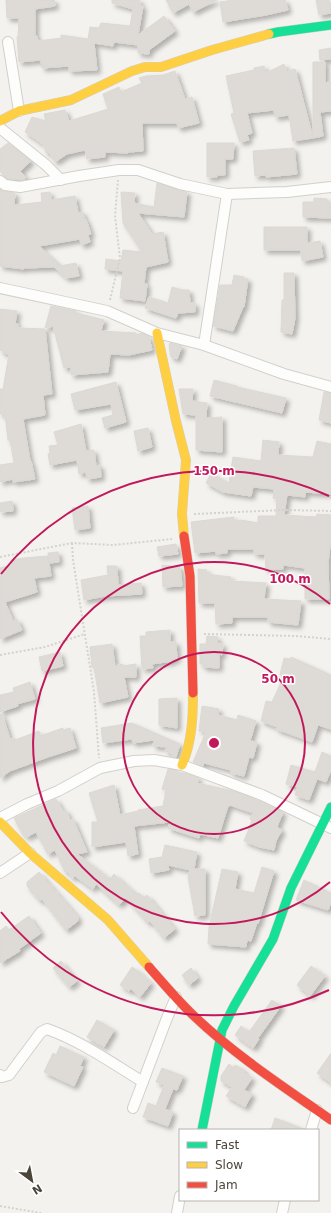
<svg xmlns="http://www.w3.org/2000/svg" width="331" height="1213" font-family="'DejaVu Sans',sans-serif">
<defs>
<filter id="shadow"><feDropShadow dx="3.5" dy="3.5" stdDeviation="2" flood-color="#0004"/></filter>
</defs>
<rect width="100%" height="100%" fill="#f4f2ee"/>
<!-- building -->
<g fill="#dedbd6" stroke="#dcd9d4" filter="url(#shadow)">
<polygon points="6,0 54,0 55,6 35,9 35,36 37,36 38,41 61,38 61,35 88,39 90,27 99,28 101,23 130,26 133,9 112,3 112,0 140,0 140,6 143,6 138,35 164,16 175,31 149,50 149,54 138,53 138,45 114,42 113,46 94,43 97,70 69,71 69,66 42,68 41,60 19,62 17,37 18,37 19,18 7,18"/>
<polygon points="166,0 217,0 193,12 189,4 173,13"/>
<polygon points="233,0 285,0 288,10 266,15 223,22 220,2"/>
<polygon points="316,0 329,0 331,13 319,15"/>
<polygon points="331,48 331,59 320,60 319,50"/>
<polygon points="313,62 325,62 325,83 331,81 331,111 320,112 323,136 313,138"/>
<polygon points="284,64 287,71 295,69 313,138 293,141 289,115 275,117 274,110 247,113 252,133 247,135 249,140 240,142 231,114 234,113 226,76 254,70 254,68 264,66 266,73"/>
<polygon points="175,71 185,99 192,97 199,123 178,128 177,123 142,123 143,151 128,152 128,153 105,152 105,157 87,159 85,150 67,154 55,162 49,152 46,153 44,145 25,132 32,117 46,121 44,114 65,110 69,121 108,109 103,94 119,87 121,92 142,83 139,78 146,76 163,75"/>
<polygon points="8,143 31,161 20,171 26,177 24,180 8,179 0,171 0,149"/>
<polygon points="207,143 234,143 233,159 225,159 225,175 217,175 217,177 207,177"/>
<polygon points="294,148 297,174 266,177 266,175 255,176 253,151"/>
<polygon points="157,183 187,192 184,217 138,213 152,234 163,232 168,262 146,267 144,284 147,284 145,301 120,298 123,271 105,269 106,259 121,261 123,250 142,252 123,223 121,192 135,193 134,203 154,207"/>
<polygon points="0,189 4,191 15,193 14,205 42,202 41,193 50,192 51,200 75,196 78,213 83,212 84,219 86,219 91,234 88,235 90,242 81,245 80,239 39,246 60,266 76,263 79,276 66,278 54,267 24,268 24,269 0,266"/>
<polygon points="314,198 327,199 327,203 331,203 331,218 303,217 303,202 314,202"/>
<polygon points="264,227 307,227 307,243 320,241 323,257 302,261 301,250 264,250"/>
<polygon points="284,273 294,273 295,318 292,334 281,332 282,300 284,300"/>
<polygon points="234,275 244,277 244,279 248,279 244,307 243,307 233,331 213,326 220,285 232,285"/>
<polygon points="172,287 183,290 189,290 190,303 195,303 195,312 178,313 176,318 145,308 149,297 168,303"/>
<polygon points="51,306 76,311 76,313 104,320 101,331 136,333 136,335 142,333 149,337 152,350 129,355 110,354 108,372 71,375 71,367 64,368 53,326 45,328"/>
<polygon points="0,309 17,311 15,324 18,324 18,328 45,329 52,394 43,395 45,415 23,419 30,461 31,461 35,479 13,482 13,479 0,482 0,465 14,463 10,440 8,440 5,414 0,414 0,389 3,389 9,354 3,353 3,351 0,350"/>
<polygon points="170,343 182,346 177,359 171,357 169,346"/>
<polygon points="214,380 237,386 237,387 286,398 282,413 210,396"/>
<polygon points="116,382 126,422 105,428 102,418 113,415 111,404 75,410 71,394"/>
<polygon points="179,389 193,389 192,401 207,403 206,418 222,417 222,452 196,450 196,415 183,414"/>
<polygon points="324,392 331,393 331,423 319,420"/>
<polygon points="81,424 86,451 94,450 96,466 100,465 101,477 87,479 86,472 79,474 77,460 50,465 48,454 50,453 49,446 58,445 54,432"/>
<polygon points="148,428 152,447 138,451 134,431"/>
<polygon points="263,440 279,442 278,455 313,457 317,441 331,444 331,494 305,492 305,497 287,495 284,515 316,517 317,514 331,515 331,538 328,563 329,599 305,599 305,568 283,565 283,569 266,570 265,554 254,554 254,549 227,549 227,553 216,554 216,551 195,553 191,522 234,517 234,521 241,520 258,523 258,516 276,516 277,499 273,498 274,489 253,487 251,496 223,492 206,483 211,473 229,483 233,457 261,461"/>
<polygon points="12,501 13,511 0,512 0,503"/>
<polygon points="88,506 90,528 75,530 72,508"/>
<polygon points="176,544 178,554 159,556 157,547"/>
<polygon points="58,552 59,562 49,563 51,576 34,578 37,592 5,602 13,621 17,619 22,630 0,639 0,568 12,565 11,560 23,558 48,556 49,563 48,553"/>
<polygon points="162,565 180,567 182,586 163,587"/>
<polygon points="107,566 117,566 118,585 141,583 142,594 106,596 84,600 81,580 108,575"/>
<polygon points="198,569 207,570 206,574 231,577 231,581 266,583 264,599 301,601 298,625 268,622 268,617 232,617 232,623 216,624 215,603 199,603"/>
<polygon points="170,630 170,642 176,642 177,659 172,659 173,661 152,664 153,668 142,669 140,636 146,636 146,632"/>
<polygon points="207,636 218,637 217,643 223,644 222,655 219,654 219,668 203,667 204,664 200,664 200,644 206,644"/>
<polygon points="112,644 115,666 123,664 123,666 136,664 136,677 124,677 128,697 100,703 94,667 92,668 90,647"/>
<polygon points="60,652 63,666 42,671 39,657"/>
<polygon points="291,657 331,675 331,729 318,725 312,742 276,729 277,727 261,721 266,701 272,702 284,676 280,675 284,658 291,659"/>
<polygon points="30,682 35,699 17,704 18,706 0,712 0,695 14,692 13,688"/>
<polygon points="177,698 177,728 159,725 159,699"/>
<polygon points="202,706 219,709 218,715 237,720 238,715 256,721 250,741 257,742 253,758 249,757 244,776 231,773 231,770 204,763 203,766 193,762 206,732 199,731"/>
<polygon points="0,714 2,714 10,739 14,738 15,740 39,731 40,736 63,728 63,730 70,728 76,748 48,757 10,771 0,778"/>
<polygon points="132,723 180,744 176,757 172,757 172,754 165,751 167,747 153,746 154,740 133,743 132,739 103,743 101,728"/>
<polygon points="322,752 331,756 331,770 326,782 317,779 309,800 295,795 298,787 286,784 291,765 315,772"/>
<polygon points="168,769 176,770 179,773 185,773 199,778 197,783 233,791 259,801 283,812 277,827 282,830 276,841 274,850 259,847 244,841 252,821 250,819 253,813 230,805 230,806 228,806 218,838 200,834 199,838 168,828 170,822 134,826 138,854 128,856 126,842 92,847 92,822 98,822 89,793 114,785 120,815 138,811 138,810 163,806 166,790 162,789"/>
<polygon points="56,799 63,811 66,810 70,820 73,819 87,852 77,854 110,879 114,874 137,895 139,893 144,898 147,895 175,929 164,938 150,921 148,923 126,898 119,905 96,884 93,889 75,876 72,878 67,871 65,872 55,850 48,854 36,832 27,837 22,833 14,818"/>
<polygon points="165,845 197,852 194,869 205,869 205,915 195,916 188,877 190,870 168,865 169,870 151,873 149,859 162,857"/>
<polygon points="262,867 274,871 258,924 257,923 251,941 247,940 246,947 208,944 209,927 222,869 238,872 235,889 254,893"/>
<polygon points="39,872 78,917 78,921 66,930 42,899 40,901 27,886 27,882"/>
<polygon points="304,880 331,893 331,903 328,910 296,900"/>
<polygon points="29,916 41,933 19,949 20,951 0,963 0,931 6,926 9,930"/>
<polygon points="61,961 77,981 69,987 53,968"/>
<polygon points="311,966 325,976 310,996 297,985"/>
<polygon points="132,967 141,973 141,974 151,983 140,997 131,989 129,991 120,985"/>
<polygon points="191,968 198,978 189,985 182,975"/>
<polygon points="272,1000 281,1006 258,1038 259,1039 253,1048 235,1035 241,1026 249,1032"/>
<polygon points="97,1020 114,1030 104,1047 87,1037"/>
<polygon points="60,1046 84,1057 80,1066 83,1067 74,1086 44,1072 53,1053 56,1055"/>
<polygon points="331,1053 331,1083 317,1073"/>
<polygon points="229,1064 234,1068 235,1065 244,1070 243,1072 252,1078 244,1090 252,1094 245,1107 226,1096 232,1087 221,1081 221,1076"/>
<polygon points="162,1068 183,1076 177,1090 173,1089 165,1109 173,1112 168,1126 143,1117 148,1103 156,1106 164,1085 156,1082"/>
<polygon points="275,1118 304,1129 303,1130 271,1130"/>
</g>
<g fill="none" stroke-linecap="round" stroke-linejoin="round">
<!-- street casing -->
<g stroke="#d2d0cb" stroke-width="12">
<g id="street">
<polyline points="8,42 19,111"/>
<polyline points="0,128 46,165 61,180"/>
<polyline points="0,181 5,185 20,187 79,176 119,170 138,170 180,184 227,194 287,192 331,187"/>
<polyline points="0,288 107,311 157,333 204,345 284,374 331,387"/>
<polyline points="204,345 227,194"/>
<polyline points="0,818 27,804 58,791 100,768 134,761 154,760 182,765 262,795 331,828"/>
<polyline points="0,873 30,853"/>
<path d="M0 1075 2 1077 9 1075 41 1032 47 1029C81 1041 112 1063 143 1082"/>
<polyline points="133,1108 167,1018 176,997"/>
<polyline points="311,1130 317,1110"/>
<polyline points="177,1213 180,1196"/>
<polyline points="282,1213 285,1200"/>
</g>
</g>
<!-- fast casing -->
<g stroke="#d3cfc5" stroke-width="10">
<g id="fast">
<polyline points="269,34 278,32 331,25"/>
<polyline points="202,1130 222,1030 234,1006 273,939 291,888 331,807"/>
</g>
</g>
<!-- slow casing -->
<g stroke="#d3cfc5" stroke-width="10">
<g id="slow">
<polyline points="0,121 19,111 71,100 132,71 145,67 161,67 212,50 269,34"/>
<polyline points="157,333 176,421 186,460 182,514 184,536"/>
<path d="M182 765C192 742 193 717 193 693"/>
<polyline points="0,822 30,853 108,920 149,967"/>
</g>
</g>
<!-- jam casing -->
<g stroke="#d3cfc5" stroke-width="10">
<g id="jam">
<polyline points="184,536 190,576 193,693"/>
<path d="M149 967C163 983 178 1001 194 1016 236 1056 284 1087 331 1120"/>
</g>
</g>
<!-- path -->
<g stroke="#d3d2cc" stroke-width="2" stroke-dasharray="2 2" stroke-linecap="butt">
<polyline points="110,300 120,258 115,216 118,180"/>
<polyline points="194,514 284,510 331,511"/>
<polyline points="72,543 73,560 94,692 99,758"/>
<polyline points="0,557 72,543 113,545 172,539"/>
<polyline points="204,634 296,636 331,639"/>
<polyline points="0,655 45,647 85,634"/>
<polyline points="0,1206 41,1213"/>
</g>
<!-- street -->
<use href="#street" stroke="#fdfdfc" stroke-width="10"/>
<!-- fast -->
<use href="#fast" stroke="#16e098" stroke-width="9"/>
<!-- slow -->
<use href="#slow" stroke="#ffcf43" stroke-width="9"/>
<!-- jam -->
<use href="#jam" stroke="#f24e42" stroke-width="9"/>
</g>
<!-- distance rings -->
<g fill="none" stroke="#c2185b" stroke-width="2">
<circle cx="214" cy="743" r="91"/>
<path d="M330 882A181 181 0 1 1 330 604"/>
<path d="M329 990A272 272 0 0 1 1 912M1 574A272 272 0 0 1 329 496"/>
</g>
<circle cx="214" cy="743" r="6" fill="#c2185b" stroke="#fff" stroke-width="2"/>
<g font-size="12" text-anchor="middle" font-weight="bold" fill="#c2185b" stroke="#fff" stroke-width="3" stroke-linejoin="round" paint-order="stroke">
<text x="214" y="475">150 m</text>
<text x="290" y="583">100 m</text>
<text x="278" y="683">50 m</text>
</g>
<!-- legend -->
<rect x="179" y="1129" width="140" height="72" fill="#ffffff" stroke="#b7b4b0"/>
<rect x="187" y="1142" width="20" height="6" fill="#16e098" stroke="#b7b4b0"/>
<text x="215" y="1149" font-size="12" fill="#4b4439">Fast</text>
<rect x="187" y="1162" width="20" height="6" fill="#ffcf43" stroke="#b7b4b0"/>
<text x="215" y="1169" font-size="12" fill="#4b4439">Slow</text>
<rect x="187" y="1182" width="20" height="6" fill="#f24e42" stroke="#b7b4b0"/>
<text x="215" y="1189" font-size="12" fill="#4b4439">Jam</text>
<!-- north arrow -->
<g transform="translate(32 1181) rotate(148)" stroke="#ffffff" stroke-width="3" paint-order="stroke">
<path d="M0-3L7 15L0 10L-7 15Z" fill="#4b4439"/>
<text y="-6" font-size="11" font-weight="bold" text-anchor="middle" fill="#4b4439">N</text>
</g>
</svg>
